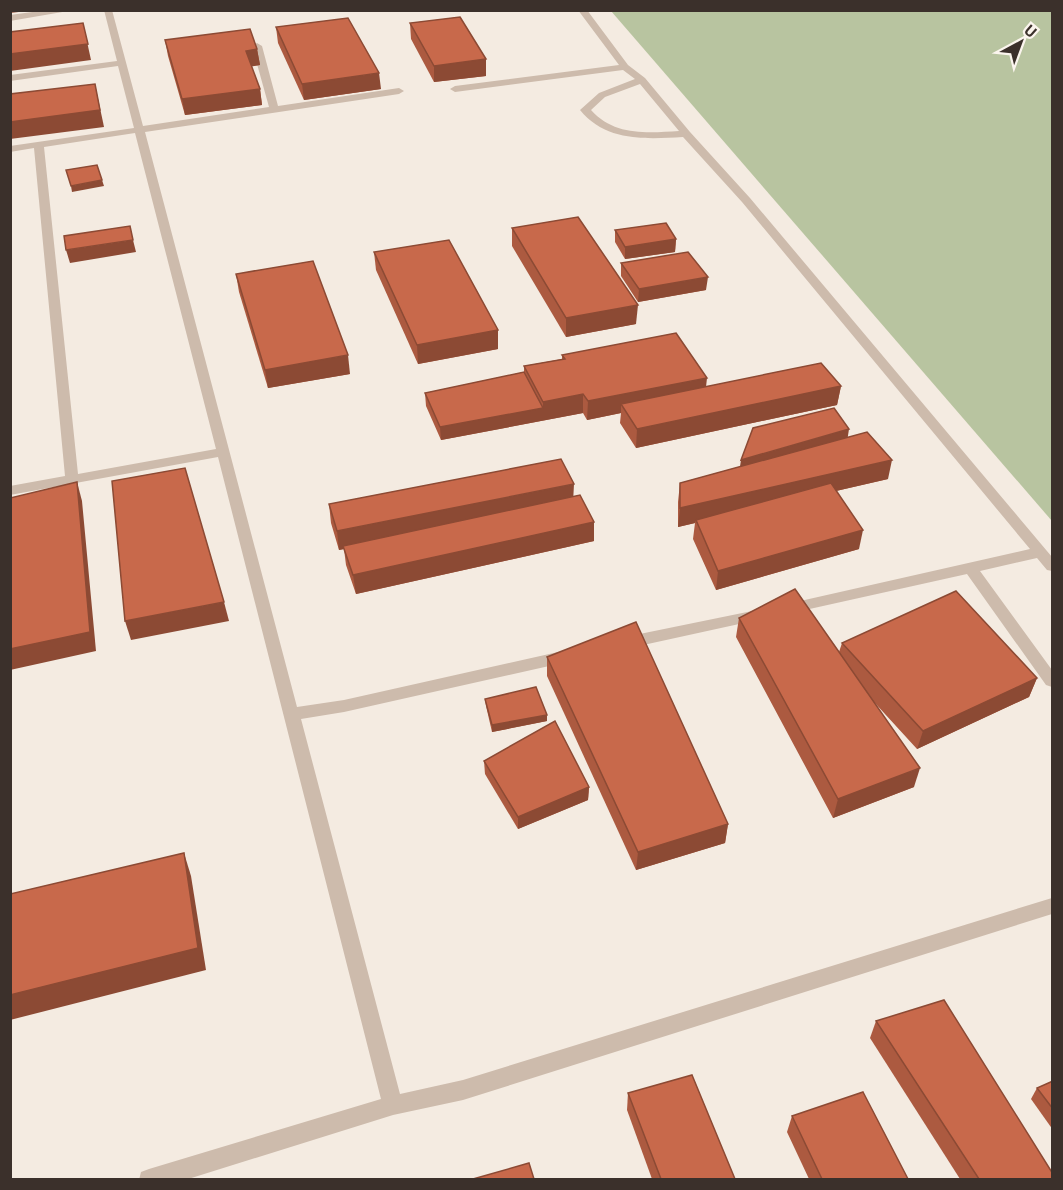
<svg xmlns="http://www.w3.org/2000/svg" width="1063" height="1190" font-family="'Titillium Web',sans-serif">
<rect width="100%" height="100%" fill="#f4ebe1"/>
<!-- green -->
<polygon fill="#b8c4a0" points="611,11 1052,11 1052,521"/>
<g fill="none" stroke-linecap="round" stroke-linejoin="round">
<!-- minor -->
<g fill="#cdbbac" fill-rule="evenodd">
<polygon points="47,10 74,10 10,21 10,15"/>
<path d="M104 10H112L143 126 269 107 252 46 257 43 262 46 278 106 399 88 404 91 399 94 145 132 297 707 344 700 567 650 573 652 575 656 573 660 567 662 344 712 301 719 400 1094 463 1080 1052 898V914L463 1100 393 1115 185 1180H139L141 1172 149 1169 381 1099 218 457 10 495V486L65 476 34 148 10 152V146L134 128 118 66 10 81V75L117 61ZM135 133 216 449 78 474 44 147Z"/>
<path d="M578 10H587L628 65 645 78 690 132 750 198 1052 557V571L1047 570 1037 558 980 571 1052 670V687L1046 685 967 574 787 614 782 613 779 609 782 605 787 604 1030 549 742 202 683 137C646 139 606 142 580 110L599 93 635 79 623 70 455 92 450 89 455 86 619 65ZM640 84 679 131C647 133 614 136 591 110L605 97Z"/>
<polygon points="757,610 762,611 765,615 762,619 625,649 620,647 617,643 620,639 625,637"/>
</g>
</g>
<!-- wall -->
<g fill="#ac5a40">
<polygon points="410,23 486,59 486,76 434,82 411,39"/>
<polygon points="276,27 381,89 304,100 278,43"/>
<polygon points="165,40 257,49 260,65 251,66 260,89 262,105 185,115 168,56"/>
<polygon points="512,228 636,324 566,337 512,246"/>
<polygon points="615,230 676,239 675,252 625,259 615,242"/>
<polygon points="374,252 498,330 498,349 418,364 376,270"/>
<polygon points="621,263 706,290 638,302 621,276"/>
<polygon points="236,274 350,374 268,388 239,292"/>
<polygon points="562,355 706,387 841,386 837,405 636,448 620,423 621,413 587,420 583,413 441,440 426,406 425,393 524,372 524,366 562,359"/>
<polygon points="848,437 888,479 836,491 859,549 716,590 693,539 695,523 678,527 678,502 680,483"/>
<polygon points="573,497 594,522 594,541 356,594 346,565 344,549 339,550 331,523 329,504"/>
<polygon points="739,618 839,652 842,643 1037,678 1029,697 917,749 874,702 914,787 833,818 736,637"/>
<polygon points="547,657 728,824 725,843 636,870 547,676"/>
<polygon points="485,699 547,721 492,732 486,706"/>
<polygon points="484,761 589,787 588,800 518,829 485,774"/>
<polygon points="876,1021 1053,1179 960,1179 870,1038"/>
<polygon points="1053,1081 1053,1130 1031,1099 1037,1088"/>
<polygon points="628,1093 735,1179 652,1179 627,1110"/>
<polygon points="792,1116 908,1179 809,1179 787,1132"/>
</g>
<!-- shaded-wall -->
<g fill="#8c4a34">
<polygon points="10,10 36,10 10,13"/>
<polygon points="83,23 91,60 10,71 10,54"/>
<polygon points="257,49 260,65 248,67 246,51"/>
<polygon points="486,59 486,76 434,82 434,66"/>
<polygon points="379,73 381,89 304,100 302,84"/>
<polygon points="95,84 104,127 10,139 10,122"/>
<polygon points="260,89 262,105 185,115 182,99"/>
<polygon points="102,180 104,186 72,192 71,186"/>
<polygon points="676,239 675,252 625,259 625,247"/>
<polygon points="133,240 136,252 70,263 66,250"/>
<polygon points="708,277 706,290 638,302 639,289"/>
<polygon points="638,305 636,324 566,337 566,318"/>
<polygon points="498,330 498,349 418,364 417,345"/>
<polygon points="348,355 350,374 268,388 265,370"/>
<polygon points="707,378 705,396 621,404 621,413 587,420 588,401"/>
<polygon points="841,386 837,405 636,448 637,429"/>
<polygon points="583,394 583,413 441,440 440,427 543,408 543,402"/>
<polygon points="849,429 847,442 739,473 741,460"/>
<polygon points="892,460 888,479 697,523 696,520 695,523 678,527 680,508"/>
<polygon points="77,482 82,501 96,651 10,670 10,649"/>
<polygon points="574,484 573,503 343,546 344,549 339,550 337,531"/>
<polygon points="594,522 594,541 356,594 353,575"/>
<polygon points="863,530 859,549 716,590 718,571"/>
<polygon points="224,602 229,621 131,640 125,621"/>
<polygon points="1037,678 1029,697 917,749 923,731"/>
<polygon points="547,715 547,721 492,732 492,725"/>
<polygon points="920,768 914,787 833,818 838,799"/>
<polygon points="589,787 588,800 518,829 518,817"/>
<polygon points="728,824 725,843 636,870 638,852"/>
<polygon points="184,853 191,876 206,970 10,1020 10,995"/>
</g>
<!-- building -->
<g fill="#c8694b" stroke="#8c4a34" stroke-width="1.5">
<polygon points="460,17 486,59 434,66 410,23"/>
<polygon points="348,18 379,73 302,84 276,27"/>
<polygon points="83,23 88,44 10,54 10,32"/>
<polygon points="250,29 257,49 246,51 260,89 182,99 165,40"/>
<polygon points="95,84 100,110 10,122 10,94"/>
<polygon points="97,165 102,180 71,186 66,170"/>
<polygon points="578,217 638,305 566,318 512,228"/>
<polygon points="666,223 676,239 625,247 615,230"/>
<polygon points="130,226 133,240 66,250 64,236"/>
<polygon points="449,240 498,330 417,345 374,252"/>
<polygon points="688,252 708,277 639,289 621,263"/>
<polygon points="313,261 348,355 265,370 236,274"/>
<polygon points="676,333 707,378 588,401 583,394 543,402 524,366 565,359 562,355"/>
<polygon points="821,363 841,386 637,429 621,404"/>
<polygon points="524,372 543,408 440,427 425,393"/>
<polygon points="834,408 849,429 741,460 753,428"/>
<polygon points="867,432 892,460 680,508 680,483"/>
<polygon points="561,459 574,484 337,531 329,504"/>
<polygon points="185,468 224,602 125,621 112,481"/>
<polygon points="77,482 90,632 10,649 10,498"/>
<polygon points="831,483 863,530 718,571 696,520"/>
<polygon points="580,495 594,522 353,575 343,546"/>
<polygon points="795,589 920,768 838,799 739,618"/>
<polygon points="956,591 1037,678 923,731 842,643"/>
<polygon points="636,622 728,824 638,852 547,657"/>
<polygon points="536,687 547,715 492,725 485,699"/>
<polygon points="555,721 589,787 518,817 484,761"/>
<polygon points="184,853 198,948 10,995 10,894"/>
<polygon points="944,1000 1053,1174 1053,1179 979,1179 876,1021"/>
<polygon points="692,1075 735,1179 661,1179 628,1093"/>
<polygon points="1053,1081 1053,1109 1037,1088"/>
<polygon points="863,1092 908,1179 822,1179 792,1116"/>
<polygon points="529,1163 534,1179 473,1179"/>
</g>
<!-- border -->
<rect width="1063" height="1190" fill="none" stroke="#3b302b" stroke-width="24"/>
<!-- north arrow -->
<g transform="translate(1021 42) rotate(41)" stroke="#fbf5ee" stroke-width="4.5" paint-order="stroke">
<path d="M0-4.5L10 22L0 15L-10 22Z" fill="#3b302b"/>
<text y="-9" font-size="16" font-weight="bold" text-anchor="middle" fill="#3b302b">U</text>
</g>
</svg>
